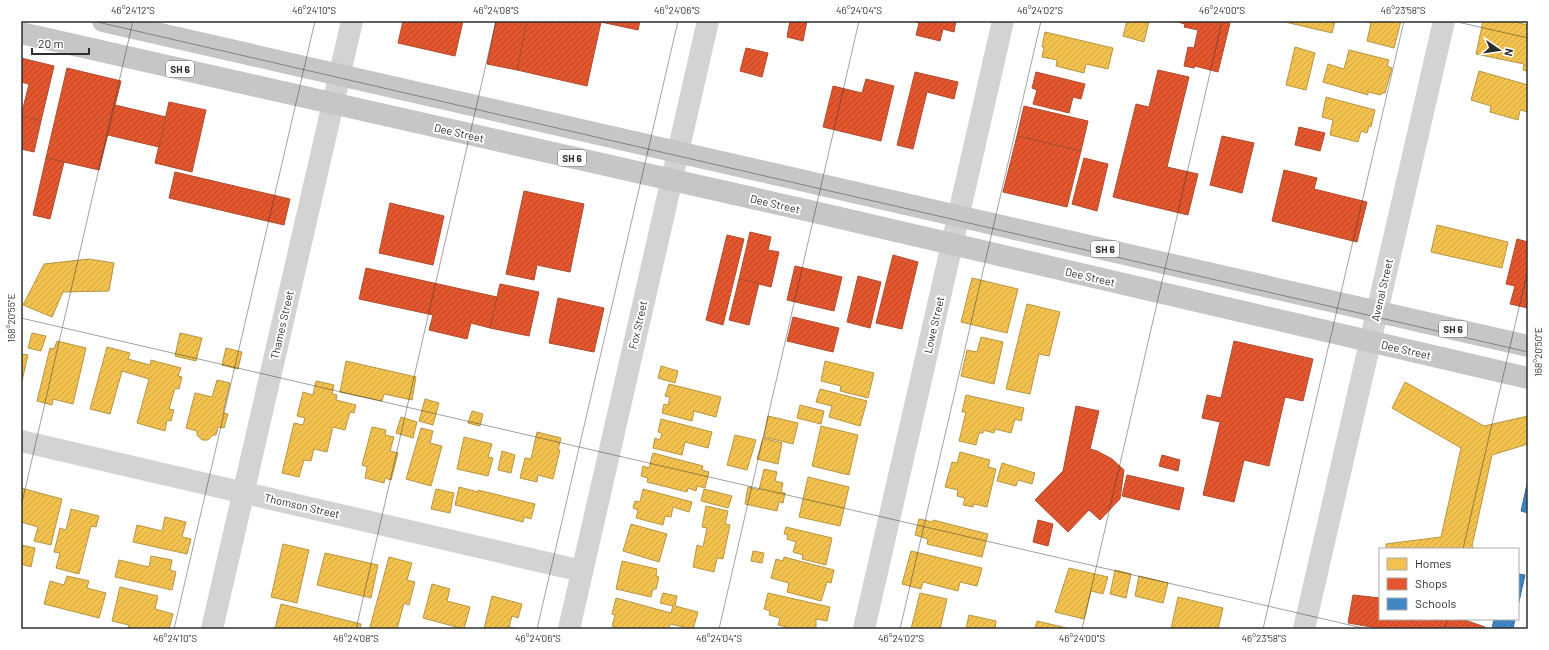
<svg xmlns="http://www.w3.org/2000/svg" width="1549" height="650" font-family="Barlow,sans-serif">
<defs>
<pattern id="homes-hatch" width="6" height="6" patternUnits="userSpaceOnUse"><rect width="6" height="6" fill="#f2c14e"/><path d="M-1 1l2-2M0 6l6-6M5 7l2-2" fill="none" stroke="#d0a644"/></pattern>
<pattern id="shops-hatch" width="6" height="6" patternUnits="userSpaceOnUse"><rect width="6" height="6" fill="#e4572e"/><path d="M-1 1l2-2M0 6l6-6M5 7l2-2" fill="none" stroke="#b94828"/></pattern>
<pattern id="schools-hatch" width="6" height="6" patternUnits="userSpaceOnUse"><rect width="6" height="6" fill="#3f88c5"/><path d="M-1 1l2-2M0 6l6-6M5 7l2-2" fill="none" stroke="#3570a0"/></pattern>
</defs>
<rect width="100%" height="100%" fill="#fff"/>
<!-- homes -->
<g fill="url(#homes-hatch)" stroke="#b79544">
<polygon points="1127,21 1149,21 1144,42 1123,36"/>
<polygon points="1281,21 1335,21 1332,33"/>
<polygon points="1362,21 1401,21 1394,48 1367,41 1371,23"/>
<polygon points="1483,21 1510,21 1528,25 1528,71 1523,70 1524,64 1476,54"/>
<polygon points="1045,32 1113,48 1108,69 1086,64 1084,73 1056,66 1057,60 1042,57 1044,47 1042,47"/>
<polygon points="1295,47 1315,53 1306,90 1286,85"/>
<polygon points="1349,50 1389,60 1387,66 1392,68 1385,93 1381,93 1381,95 1368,92 1368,95 1323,82 1328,64 1344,69"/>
<polygon points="1479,71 1528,85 1528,112 1520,110 1518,120 1490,112 1491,106 1471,100"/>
<polygon points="1326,97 1375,110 1371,127 1369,126 1367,133 1361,131 1358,142 1330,135 1333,120 1322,117"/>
<polygon points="1437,225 1508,242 1502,268 1431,252"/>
<polygon points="89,259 114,263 109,291 63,292 52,317 23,305 44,264"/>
<polygon points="972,278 1018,289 1007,333 961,322"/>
<polygon points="1027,304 1060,312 1049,356 1039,354 1030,394 1006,389"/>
<polygon points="32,333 46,336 41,351 28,348"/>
<polygon points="180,333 202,338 196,361 175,356"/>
<polygon points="981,337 1003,342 994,384 961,376 967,350 977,352"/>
<polygon points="57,341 86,348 73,404 53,399 52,405 37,401 50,348 54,349"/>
<polygon points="107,347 130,353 128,359 150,365 151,360 181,368 178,376 182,377 179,389 175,388 169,409 174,410 171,421 167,420 165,431 137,423 149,379 122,371 110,414 90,409"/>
<polygon points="226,348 242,352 238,369 222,365"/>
<polygon points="21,354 28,355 21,385"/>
<polygon points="346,361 416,377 412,400 384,394 382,401 340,392"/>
<polygon points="825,361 874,373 868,398 840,391 841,386 821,381"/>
<polygon points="661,366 678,371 675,383 658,378"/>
<polygon points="217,380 230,383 223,413 228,414 224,428 218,427 216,435 213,435 208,440 202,440 197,435 197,431 186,428 195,393 212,397"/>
<polygon points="316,381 334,385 332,394 337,395 336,400 356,405 354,413 350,412 345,430 333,427 327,452 314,449 311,461 304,460 299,477 282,473 294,423 303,425 305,418 297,416 303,392 313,395"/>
<polygon points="1405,382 1484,426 1528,416 1528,444 1492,455 1472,546 1474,549 1386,549 1386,544 1441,537 1461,448 1392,408"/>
<polygon points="669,384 721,397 716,417 694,411 692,421 662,413 664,404 668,405 670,397 665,396"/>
<polygon points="820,389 867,401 860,426 829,417 832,406 816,402"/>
<polygon points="966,395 1024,408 1021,421 1015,419 1011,433 995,429 994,433 983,430 983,433 979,433 976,445 959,441 966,412 962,412"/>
<polygon points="425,399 439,403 433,425 419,421"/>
<polygon points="800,405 824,411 821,424 797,418"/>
<polygon points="472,411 483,414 480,426 468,423"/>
<polygon points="768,416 798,423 793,444 764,437"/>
<polygon points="401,417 417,422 413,438 396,433"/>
<polygon points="661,419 712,432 708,448 685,442 682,455 653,448 655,438 660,440 662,433 658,432"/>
<polygon points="821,426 858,435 849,475 812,466"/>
<polygon points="372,427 386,430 385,435 394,437 390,451 398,453 391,480 385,478 384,483 365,478 367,467 362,465"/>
<polygon points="421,428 433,431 430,443 442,446 431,486 406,479"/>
<polygon points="537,432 561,438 558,450 560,450 553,479 538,475 537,482 520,478 525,458 531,459"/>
<polygon points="735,435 756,440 747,470 727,465"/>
<polygon points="464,437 492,444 488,457 493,458 488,476 457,469"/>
<polygon points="763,438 782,443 778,464 757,459"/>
<polygon points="502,451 515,455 511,473 498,470"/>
<polygon points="960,452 990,460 988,467 996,469 987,507 974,504 973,507 963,505 965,498 957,496 958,490 945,487 952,462 957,463"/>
<polygon points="653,453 703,466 702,470 709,472 705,488 697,486 696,491 688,488 687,492 647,482 648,478 641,476 643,466 649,468"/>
<polygon points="1002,463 1035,473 1032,484 1018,480 1016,486 997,481"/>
<polygon points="764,469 777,472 775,481 783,483 781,492 785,493 783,503 779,502 777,511 745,504 748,487 759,490"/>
<polygon points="808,477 849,487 840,526 799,517"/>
<polygon points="459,487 478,492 478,490 535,504 531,519 524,517 523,522 455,505"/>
<polygon points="21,488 62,499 51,545 34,541 38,527 21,522 21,524"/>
<polygon points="436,489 454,493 450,513 431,509"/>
<polygon points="643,489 692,502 689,512 673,507 671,517 665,516 663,525 636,518 638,510 633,508 635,501 640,502"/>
<polygon points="704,489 732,496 728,508 701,501"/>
<polygon points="706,506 728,511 725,524 730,525 723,559 717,558 714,572 693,567 697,545 703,547 707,528 702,527"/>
<polygon points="71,509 99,516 96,527 91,526 79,574 56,568 60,553 54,552 60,528 66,530"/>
<polygon points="165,517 186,522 182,537 191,539 187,554 133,542 137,525 162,531"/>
<polygon points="919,519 933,522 933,520 988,534 982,557 927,544 928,539 915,535"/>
<polygon points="631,524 667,534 659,562 623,551"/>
<polygon points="786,527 832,538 826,565 802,559 803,555 793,552 796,542 787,539 788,535 784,534"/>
<polygon points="283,544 309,550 297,603 271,597"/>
<polygon points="21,545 35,548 31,567 21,564"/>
<polygon points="753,551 764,553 762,563 751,561"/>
<polygon points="911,551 982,568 977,586 960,582 958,591 923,582 921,589 902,584"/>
<polygon points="325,553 378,565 371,598 317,585"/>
<polygon points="151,556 172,560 170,570 176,572 172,590 115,577 119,560 149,567"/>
<polygon points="389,557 412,563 407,580 415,582 409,605 404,603 397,629 378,629 370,627"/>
<polygon points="784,557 834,570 831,583 827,582 821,601 787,592 789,583 771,578 776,559 783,561"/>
<polygon points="622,561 657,569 656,576 659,577 656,589 653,589 651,597 616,589"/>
<polygon points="1069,568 1108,577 1103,594 1091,591 1084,619 1055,612"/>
<polygon points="1115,570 1131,574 1126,598 1110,594"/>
<polygon points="67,576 89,581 87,588 106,593 99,618 44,604 50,581 64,585"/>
<polygon points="1139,576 1168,583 1163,603 1135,596"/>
<polygon points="432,584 450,589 447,601 470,607 464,629 423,618"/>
<polygon points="120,587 158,596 155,609 173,614 169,629 133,629 128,627 129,625 112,621"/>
<polygon points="663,593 677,596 675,606 698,612 693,629 670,624 669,629 622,629 612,626 615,615 612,614 616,598 671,613 673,606 660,603"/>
<polygon points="768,593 830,607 827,621 816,619 816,629 795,629 778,625 780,618 769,615 770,611 764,609"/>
<polygon points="920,593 947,599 940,629 911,629"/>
<polygon points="492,596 522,604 518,618 512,616 509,627 519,629 484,629"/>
<polygon points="1178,597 1223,608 1218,629 1171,629"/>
<polygon points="281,604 361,624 360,629 275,629"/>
<polygon points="969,615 996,621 995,629 966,629"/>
<polygon points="1037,621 1071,629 1035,629"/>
</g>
<!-- shops -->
<g fill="url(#shops-hatch)" stroke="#ad4b2e">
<polygon points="403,21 463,21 455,56 398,43"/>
<polygon points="496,21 527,21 517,70 487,64"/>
<polygon points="527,21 640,21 638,30 601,22 587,86 517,70"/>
<polygon points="790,21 807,21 803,41 787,37"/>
<polygon points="912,21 956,21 954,32 943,29 940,41 916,35 919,23"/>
<polygon points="1174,21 1221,21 1230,23 1218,72 1195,66 1194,68 1184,66 1188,47 1194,48 1198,30 1184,27 1185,24"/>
<polygon points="746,48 768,53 762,77 740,71"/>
<polygon points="21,58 54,66 41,121 21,116 29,84 21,82"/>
<polygon points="67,68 121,81 99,170 46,158"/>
<polygon points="1158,70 1189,77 1167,167 1198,174 1188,215 1113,197 1136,104 1149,107"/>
<polygon points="915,72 958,82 954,99 927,92 913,149 897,145"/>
<polygon points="1036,72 1085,84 1081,99 1073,97 1069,113 1033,104 1037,90 1032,88"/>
<polygon points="866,79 894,86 881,141 823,127 833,86 862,93"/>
<polygon points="169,102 206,110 192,172 155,163"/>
<polygon points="115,105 166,117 159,147 108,135"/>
<polygon points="1024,106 1088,121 1081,151 1017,136"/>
<polygon points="21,116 41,121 34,152 21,149"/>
<polygon points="1299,127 1325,133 1320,151 1295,145"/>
<polygon points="1017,136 1081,151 1067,207 1003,192"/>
<polygon points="1222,136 1254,143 1242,193 1210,185"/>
<polygon points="46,158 64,162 50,219 33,215"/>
<polygon points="1084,158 1108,164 1097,211 1072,204"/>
<polygon points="1284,170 1317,178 1314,189 1367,202 1357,242 1272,221"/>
<polygon points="175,172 290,199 284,225 169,198"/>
<polygon points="524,191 584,204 570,272 537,265 534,280 506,274"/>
<polygon points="390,203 444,216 433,265 379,253"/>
<polygon points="750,232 771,237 768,250 779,252 771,287 739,279"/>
<polygon points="727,235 744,239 723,325 706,320"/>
<polygon points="1517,239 1528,242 1528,308 1510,304 1515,286 1506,284"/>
<polygon points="893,255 918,262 902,329 876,323"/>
<polygon points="795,266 842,277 834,311 787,300"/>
<polygon points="366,268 497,297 490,328 471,323 467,339 429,330 433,315 359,299"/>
<polygon points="858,276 881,282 870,328 847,322"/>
<polygon points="739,279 759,283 749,325 729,320"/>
<polygon points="500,284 539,292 529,336 490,328"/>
<polygon points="558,298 604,308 594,352 549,343"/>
<polygon points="793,317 839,328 833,352 787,341"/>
<polygon points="1234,341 1313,359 1303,401 1285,397 1269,466 1244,460 1234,502 1203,495 1220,422 1202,418 1207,395 1221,398"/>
<polygon points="1076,406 1099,411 1090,449 1097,451 1112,459 1124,470 1120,499 1100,520 1089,510 1068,532 1035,500 1063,471"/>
<polygon points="1162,455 1180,460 1178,471 1159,466"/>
<polygon points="1127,475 1184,488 1179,510 1122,496"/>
<polygon points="1038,520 1053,524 1048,546 1033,542"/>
<polygon points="1353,595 1380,598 1380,619 1462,619 1485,627 1484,629 1383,629 1348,623"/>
</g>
<!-- schools -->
<g fill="url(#schools-hatch)" stroke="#3a6d98">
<polygon points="1528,480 1528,513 1521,511"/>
<polygon points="1518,574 1525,575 1518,606"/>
<polygon points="1494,619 1515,619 1513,629 1492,629"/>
</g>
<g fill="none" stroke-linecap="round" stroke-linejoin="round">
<!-- minor -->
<g stroke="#d3d3d3" stroke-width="22">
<polyline points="21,441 582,571"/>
<polyline points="212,629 352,21"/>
<polyline points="569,629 708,21"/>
<polyline points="864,629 1003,21"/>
<polyline points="1304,629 1444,21"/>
</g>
<!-- major -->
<g stroke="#c6c6c6" stroke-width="22">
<polyline points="103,21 1528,346"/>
<polyline points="21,33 810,211 1528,378"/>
</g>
</g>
<!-- ticks -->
<path fill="none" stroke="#2e2e2e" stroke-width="1" stroke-opacity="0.45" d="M93 21 1528 352M1453 21 1528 38M21 318 1367 629M21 507 133 21M1463 549 1528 269M174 629 315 21M356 629 496 21M537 629 678 21M719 629 859 21M900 629 1041 21M1082 629 1222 21M1263 629 1404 21M1445 629 1447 619"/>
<g text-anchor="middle" stroke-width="4" stroke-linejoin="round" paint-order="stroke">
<!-- shield labels -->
<g fill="#fff" stroke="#6d6d6d" stroke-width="1">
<rect x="166" y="61" width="28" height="16" rx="3"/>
<rect x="558" y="150" width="28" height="16" rx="3"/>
<rect x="1091" y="241" width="28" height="16" rx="3"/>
<rect x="1439" y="321" width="28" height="16" rx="3"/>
</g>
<g font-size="10" font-weight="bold" fill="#2e2e2e">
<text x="180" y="73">SH 6</text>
<text x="572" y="162">SH 6</text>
<text x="1105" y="253">SH 6</text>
<text x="1453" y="333">SH 6</text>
</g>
<!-- street labels -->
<g font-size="11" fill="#2e2e2e" stroke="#fff">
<text transform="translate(459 133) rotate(13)" y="4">Dee Street</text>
<text transform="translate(775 204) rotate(13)" y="4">Dee Street</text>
<text transform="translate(1090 277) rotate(13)" y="4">Dee Street</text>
<text transform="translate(1382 290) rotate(-77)" y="4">Avenal Street</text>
<text transform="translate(282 325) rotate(-77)" y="4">Thames Street</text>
<text transform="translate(638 325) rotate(-77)" y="4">Fox Street</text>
<text transform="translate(934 325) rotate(-77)" y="4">Lowe Street</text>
<text transform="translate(1406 350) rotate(13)" y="4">Dee Street</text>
<text transform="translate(302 506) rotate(13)" y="4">Thomson Street</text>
</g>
</g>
<!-- border -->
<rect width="1549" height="650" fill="none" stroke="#ffffff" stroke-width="44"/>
<!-- legend -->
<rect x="1379" y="548" width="140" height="72" fill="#ffffff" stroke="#ababab"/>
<rect x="1387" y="558" width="20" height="12" fill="#f2c14e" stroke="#ababab"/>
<text x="1415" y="568" font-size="12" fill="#2e2e2e">Homes</text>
<rect x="1387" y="578" width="20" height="12" fill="#e4572e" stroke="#ababab"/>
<text x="1415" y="588" font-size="12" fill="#2e2e2e">Shops</text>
<rect x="1387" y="598" width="20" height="12" fill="#3f88c5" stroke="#ababab"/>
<text x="1415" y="608" font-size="12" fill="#2e2e2e">Schools</text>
<!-- north arrow -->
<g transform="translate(1499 50) rotate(103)" stroke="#ffffff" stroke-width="3" paint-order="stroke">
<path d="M0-3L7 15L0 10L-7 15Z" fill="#2e2e2e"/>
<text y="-6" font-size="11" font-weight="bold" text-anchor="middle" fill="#2e2e2e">N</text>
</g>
<!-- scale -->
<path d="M32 48v6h57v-6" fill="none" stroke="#2e2e2e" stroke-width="2"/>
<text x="38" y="48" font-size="12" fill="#2e2e2e" stroke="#ffffff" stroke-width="3" paint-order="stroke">20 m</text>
<rect x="22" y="22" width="1505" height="606" fill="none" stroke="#2e2e2e" stroke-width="1.5"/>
<g font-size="10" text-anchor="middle" fill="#2e2e2e">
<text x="133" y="14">46°24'12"S</text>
<text x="314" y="14">46°24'10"S</text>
<text x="496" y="14">46°24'08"S</text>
<text x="677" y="14">46°24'06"S</text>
<text x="859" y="14">46°24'04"S</text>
<text x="1040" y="14">46°24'02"S</text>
<text x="1222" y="14">46°24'00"S</text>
<text x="1403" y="14">46°23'58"S</text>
<text transform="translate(11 318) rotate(-90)" y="4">168°20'55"E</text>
<text transform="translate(1538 352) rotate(-90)" y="4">168°20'50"E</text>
<text x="175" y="642">46°24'10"S</text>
<text x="356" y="642">46°24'08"S</text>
<text x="538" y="642">46°24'06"S</text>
<text x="719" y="642">46°24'04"S</text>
<text x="901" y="642">46°24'02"S</text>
<text x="1082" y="642">46°24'00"S</text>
<text x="1264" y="642">46°23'58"S</text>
</g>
</svg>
